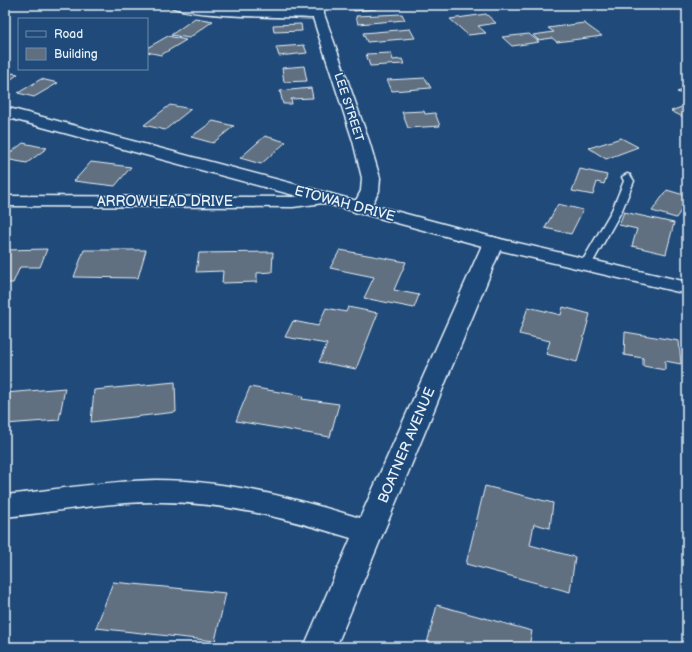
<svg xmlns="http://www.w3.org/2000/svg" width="692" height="652" font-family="'Balsamiq Sans',sans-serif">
<rect width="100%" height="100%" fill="#1f4a7a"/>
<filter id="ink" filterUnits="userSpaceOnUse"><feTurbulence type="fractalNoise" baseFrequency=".025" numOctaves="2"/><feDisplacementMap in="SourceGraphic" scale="8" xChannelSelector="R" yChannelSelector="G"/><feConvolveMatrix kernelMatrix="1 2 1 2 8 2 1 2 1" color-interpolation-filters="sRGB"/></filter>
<g filter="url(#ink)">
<!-- building -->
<g fill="#606f80" stroke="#e8f1f8">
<polygon points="352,5 374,5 376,9 354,11"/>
<polygon points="402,14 405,20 358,24 356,16"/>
<polygon points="486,14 496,23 478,26 486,33 468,35 450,19"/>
<polygon points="195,18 213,21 189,38 171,35"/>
<polygon points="584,23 602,36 557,42 552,38 538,40 533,35 554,32 548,28"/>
<polygon points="301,24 302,31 274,32 273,25"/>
<polygon points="410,29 415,38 367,42 363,33"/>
<polygon points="529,34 539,42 512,46 502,37"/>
<polygon points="168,36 186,40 161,55 147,52 147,48"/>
<polygon points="304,45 307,53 279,56 276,47"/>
<polygon points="391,53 393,60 402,59 404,64 370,66 366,54"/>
<polygon points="304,66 307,81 284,82 282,68"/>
<polygon points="5,72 18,74 5,84"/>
<polygon points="425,78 431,88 392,91 387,80"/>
<polygon points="41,79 58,83 34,97 18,93"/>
<polygon points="311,88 313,98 291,99 292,104 283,104 280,91"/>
<polygon points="687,88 687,96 677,92"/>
<polygon points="170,105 191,109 165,130 144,125"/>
<polygon points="687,105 687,119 671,111"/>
<polygon points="424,111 425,114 435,113 440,126 408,128 402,112"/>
<polygon points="213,121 234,126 213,143 191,137"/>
<polygon points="265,136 286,142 261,164 240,158"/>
<polygon points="621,138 638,147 606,159 589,148"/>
<polygon points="23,143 47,148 27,163 5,159 5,157"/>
<polygon points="91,162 131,167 115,186 74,181"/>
<polygon points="580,169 607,175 604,184 597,182 593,195 572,191"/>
<polygon points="667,190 687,196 687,202 676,218 652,211"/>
<polygon points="558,204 583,210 571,234 545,228"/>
<polygon points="624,212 674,223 666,254 632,246 637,229 619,225"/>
<polygon points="47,249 40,267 20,267 13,283 5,283 5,250"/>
<polygon points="84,250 146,250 138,278 74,277"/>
<polygon points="340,250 406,262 394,290 419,295 414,308 364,298 374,277 330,268"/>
<polygon points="273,252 272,272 257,273 257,282 222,283 223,271 196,272 199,253"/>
<polygon points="348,307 378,313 356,369 319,362 327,344 285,337 293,321 318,326 326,308 346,312"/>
<polygon points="528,307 561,315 563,307 590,314 577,362 546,354 550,341 519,334"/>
<polygon points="625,332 679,341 681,364 665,361 665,370 643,366 643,358 624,355"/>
<polygon points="175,382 176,412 91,422 94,390"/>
<polygon points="250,387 303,396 302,399 339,404 330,437 236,421"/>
<polygon points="65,388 59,420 5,424 5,393"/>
<polygon points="485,486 553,503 550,528 534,524 530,545 575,557 570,592 466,564"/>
<polygon points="113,582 226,593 215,641 96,628"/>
<polygon points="437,605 532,631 529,647 426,647"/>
</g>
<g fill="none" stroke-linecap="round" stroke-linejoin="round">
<!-- lane casing -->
<g stroke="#e8f1f8" stroke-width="3">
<polygon id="lane" points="627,174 630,175 634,181 622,210 590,267 582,267 580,265 612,210 624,181 622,177"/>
</g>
<!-- street casing -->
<g stroke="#e8f1f8" stroke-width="3">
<g id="street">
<path d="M169 5 312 10V5H324V14L369 141 380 178 379 191 368 212 361 214 354 212 352 208 361 191 362 178 353 141 313 18C292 17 177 17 169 5Z"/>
<polygon points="325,193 331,194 334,198 331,202 293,207 5,206 5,196 293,197"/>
<path d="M493 237 500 239 503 243 336 647H304L351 538C288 519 222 501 156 502 105 502 55 512 5 517V495C55 490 105 481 156 480 225 480 294 498 360 518L483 243 486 239Z"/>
</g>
</g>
<!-- secondary casing -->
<g stroke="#e8f1f8" stroke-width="3">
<polygon id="secondary" points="5,107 496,238 687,282 687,294 486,247 5,117"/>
</g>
<!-- lane -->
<use href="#lane" fill="#1f4a7a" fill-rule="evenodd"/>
<!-- street -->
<use href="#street" fill="#1f4a7a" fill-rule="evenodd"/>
<!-- secondary -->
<use href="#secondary" fill="#1f4a7a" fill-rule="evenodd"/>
</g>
</g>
<g text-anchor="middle" stroke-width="3" stroke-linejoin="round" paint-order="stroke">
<!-- far-street labels -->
<g font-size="12" fill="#e8f1f8" stroke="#1f4a7a">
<text transform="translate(349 107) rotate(72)" y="4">LEE STREET</text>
</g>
<!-- street labels -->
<g font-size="14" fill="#e8f1f8" stroke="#1f4a7a">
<text x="165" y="206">ARROWHEAD DRIVE</text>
<text transform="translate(345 203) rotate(15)" y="5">ETOWAH DRIVE</text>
<text transform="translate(406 445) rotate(-67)" y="5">BOATNER AVENUE</text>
</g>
</g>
<!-- margin -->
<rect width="692" height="652" fill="none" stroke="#1f4a7a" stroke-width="20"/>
<rect x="10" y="10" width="672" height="632" fill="none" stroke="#e8f1f8" stroke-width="1.5" filter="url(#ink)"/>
<!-- legend -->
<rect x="18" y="18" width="130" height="52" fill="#1f4a7a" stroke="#6f8dac"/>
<rect x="26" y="31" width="20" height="6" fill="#1f4a7a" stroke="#6f8dac"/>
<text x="54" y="38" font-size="12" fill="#e8f1f8">Road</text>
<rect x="26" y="48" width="20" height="12" fill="#606f80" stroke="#6f8dac"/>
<text x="54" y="58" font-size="12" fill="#e8f1f8">Building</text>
</svg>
